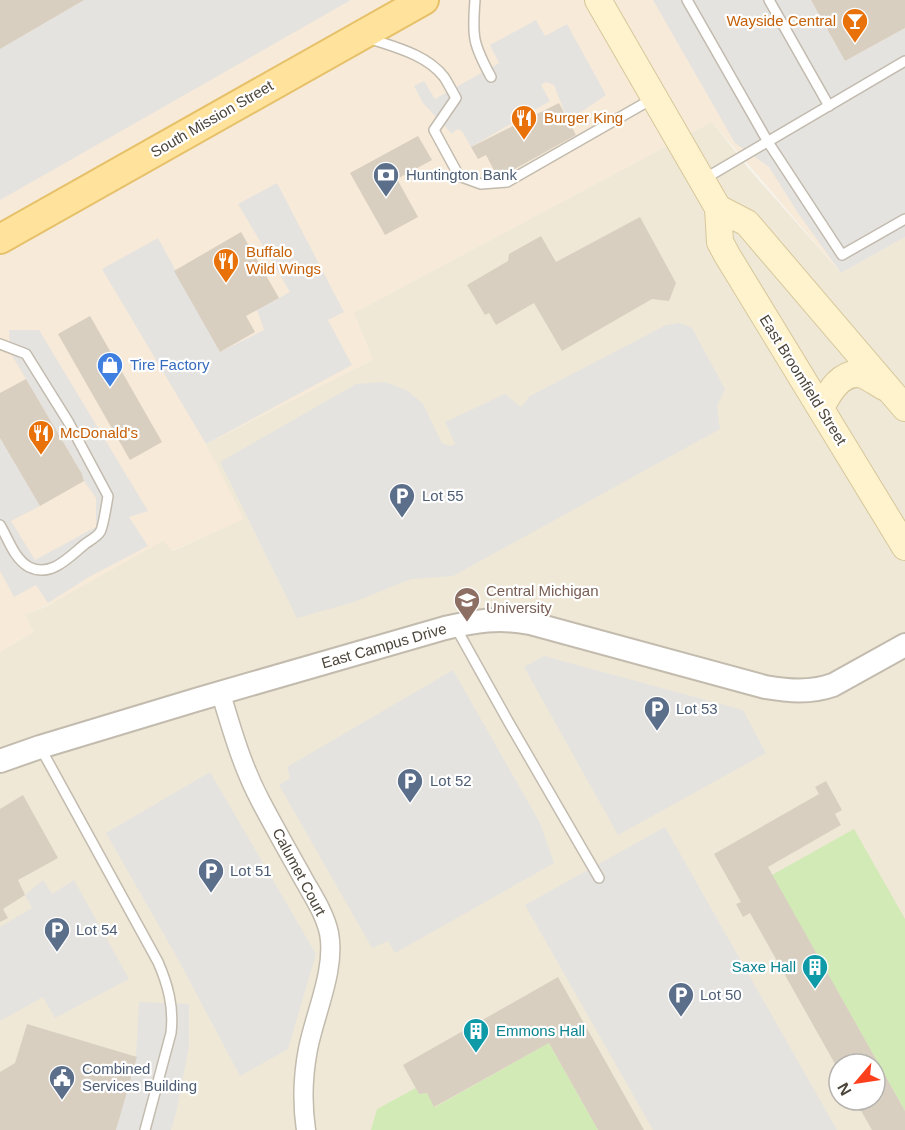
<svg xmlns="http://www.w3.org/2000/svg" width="905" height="1130" font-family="Helvetica,sans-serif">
<rect width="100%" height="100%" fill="#f6f3ec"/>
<!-- commercial -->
<polygon fill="#f7ead8" points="0,0 905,0 905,237 841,273 712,122 354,313 373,360 206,444 245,519 25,615 34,632 0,652"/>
<!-- education -->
<path fill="#efe8d6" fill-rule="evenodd" d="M712 122 749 169 841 273 905 237V1130H0V652L34 632 25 615 47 606 163 541 173 551 244 519 206 444 373 360 354 313ZM839 1064H875V1100H839Z"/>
<!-- green -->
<g fill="#d2eab5">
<polygon points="854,829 905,919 905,1111 772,875"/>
<polygon points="549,1043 598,1130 371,1130 377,1109 416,1088 419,1094 427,1093 435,1107"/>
</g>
<!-- parking -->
<g fill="#e5e3e0">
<polygon points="84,0 351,0 0,200 0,49"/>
<polygon points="653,0 811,0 845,61 905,28 905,237 841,273 798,213 769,167 735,143"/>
<polygon points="536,20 545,36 567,24 606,95 568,121 554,85 546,82 541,85 550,101 471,147 462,131 457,129 452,134 423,103 414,86 424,81 435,99 499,63 490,45"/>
<polygon points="277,183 344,312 328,320 352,365 206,444 102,269 158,238 220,352 264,330 257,310 290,292 238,204"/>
<polygon points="680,323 692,328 725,389 717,406 720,429 453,576 411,579 354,602 297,618 220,462 356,384 385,382 408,391 423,404 442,443 450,446 455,444 445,422 505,394 521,407 530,396 666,325"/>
<polygon points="9,330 39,330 148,511 129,517 148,546 89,577 48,603 36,585 14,597 0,571 0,438 40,506 11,521 35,560 96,527 96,498 84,481 82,474 10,352"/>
<polygon points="544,656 743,710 766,753 618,835 524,667"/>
<polygon points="453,670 540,823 554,863 395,953 388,941 372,948 279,785 290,778 287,767"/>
<polygon points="210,772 316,954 288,1049 240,1076 179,961 106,833"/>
<polygon points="665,827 837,1130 653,1130 525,905"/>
<polygon points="43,880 52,894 74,880 129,979 55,1018 43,997 0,1021 0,927 32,908 25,895"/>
<polygon points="139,1002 189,1004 189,1046 176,1113 171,1130 116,1130 136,1057"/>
</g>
<!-- building -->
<g fill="#d8cfc1">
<polygon points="0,0 84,0 0,49"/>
<polygon points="811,0 905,0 905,28 845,61"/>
<polygon points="559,103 576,135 513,170 496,174 486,155 478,159 471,147"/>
<polygon points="418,136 432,160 397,179 418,217 385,235 350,173"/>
<polygon points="640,217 676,283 669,301 652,299 562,351 534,303 496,325 489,313 485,315 467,285 508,261 509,254 541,236 556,262"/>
<polygon points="241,232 279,298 246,316 255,332 220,352 174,271"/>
<polygon points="90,316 162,442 130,460 58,334"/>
<polygon points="26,379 82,474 84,481 40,506 0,438 0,393"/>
<polygon points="826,781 842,810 835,814 841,825 768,867 905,1111 905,1130 872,1130 855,1100 875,1100 875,1064 839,1064 839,1071 750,913 743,917 736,904 741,902 714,854 819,794 815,787"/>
<polygon points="23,795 58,858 18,880 25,895 3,909 8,918 0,922 0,809"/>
<polygon points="558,977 644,1130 598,1130 549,1043 434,1107 427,1093 419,1094 403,1065"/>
<polygon points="27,1024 137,1057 116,1130 0,1130 0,1072 15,1063"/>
</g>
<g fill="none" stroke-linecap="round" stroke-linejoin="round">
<!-- service casing -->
<g stroke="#c2bbae" stroke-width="12">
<g id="service">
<path d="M475 0C472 37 473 44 491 77"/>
<polyline points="687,0 768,142 842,255 905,219"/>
<polyline points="769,0 829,106"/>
<path d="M368 38C394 47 426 54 444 77 448 83 452 91 456 98L434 130 459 176 481 184 507 182 652 99"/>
<polyline points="704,179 905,61"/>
<path d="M0 344 26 354 69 423 108 496C107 502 103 528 100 532 97 537 89 541 85 544 69 557 51 578 29 567 14 559 8 538 0 525"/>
<polyline points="455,626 508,721 599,878"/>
<path d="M40 747 158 962C168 985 174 1007 171 1033L145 1130"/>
</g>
</g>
<!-- minor casing -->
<g stroke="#c2bbae" stroke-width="21">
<path id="minor" d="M221 694C232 730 242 766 260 800 274 827 289 853 304 880 313 896 325 914 329 933 336 969 315 1013 308 1049 303 1075 302 1103 306 1130"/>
</g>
<!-- tertiary casing -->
<g stroke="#c2bbae" stroke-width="26">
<path id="tertiary" d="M0 761 40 747 199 699 445 628C475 621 499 617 530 623L765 687C789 691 810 693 833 685L905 645"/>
</g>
<!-- secondary casing -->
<g stroke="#d6c79b" stroke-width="28">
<g id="secondary">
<polyline points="598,0 718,208 720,242 727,255 905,547"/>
<polyline points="718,208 747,223 905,408"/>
<path d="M821 408C829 392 842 369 863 375 870 378 877 383 884 387"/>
</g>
</g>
<!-- primary casing -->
<g stroke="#e6c16a" stroke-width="32">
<polyline id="primary" points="0,239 424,0"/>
</g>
<!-- service -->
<use href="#service" stroke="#fff" stroke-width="9"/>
<!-- minor -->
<use href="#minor" stroke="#fff" stroke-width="18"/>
<!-- tertiary -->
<use href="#tertiary" stroke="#fff" stroke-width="22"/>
<!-- secondary -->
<use href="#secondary" stroke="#fff3cd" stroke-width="26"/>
<!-- primary -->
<use href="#primary" stroke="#ffe39c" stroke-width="28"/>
</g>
<!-- icons -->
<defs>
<g id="bar-pin" transform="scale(1.35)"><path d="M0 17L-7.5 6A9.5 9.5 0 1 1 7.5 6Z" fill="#e8710a" stroke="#fff"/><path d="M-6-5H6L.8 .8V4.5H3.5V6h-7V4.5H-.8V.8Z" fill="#fff"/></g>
<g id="restaurant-pin" transform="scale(1.35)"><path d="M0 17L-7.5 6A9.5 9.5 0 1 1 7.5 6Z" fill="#e8710a" stroke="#fff"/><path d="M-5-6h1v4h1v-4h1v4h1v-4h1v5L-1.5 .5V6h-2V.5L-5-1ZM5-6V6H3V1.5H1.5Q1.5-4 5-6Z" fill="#fff"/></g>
<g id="bank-pin" transform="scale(1.35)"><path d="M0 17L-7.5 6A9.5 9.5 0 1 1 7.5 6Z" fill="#5c6f8a" stroke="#fff"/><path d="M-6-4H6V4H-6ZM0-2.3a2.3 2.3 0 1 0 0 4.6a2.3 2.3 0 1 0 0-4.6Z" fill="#fff"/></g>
<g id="shop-pin" transform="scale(1.35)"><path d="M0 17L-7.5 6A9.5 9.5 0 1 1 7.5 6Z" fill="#3f7fe0" stroke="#fff"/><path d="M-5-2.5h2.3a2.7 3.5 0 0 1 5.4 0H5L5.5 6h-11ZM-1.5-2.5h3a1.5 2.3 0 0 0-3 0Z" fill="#fff"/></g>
<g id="parking-pin" transform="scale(1.35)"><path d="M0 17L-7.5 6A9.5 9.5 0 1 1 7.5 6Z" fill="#5c6f8a" stroke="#fff"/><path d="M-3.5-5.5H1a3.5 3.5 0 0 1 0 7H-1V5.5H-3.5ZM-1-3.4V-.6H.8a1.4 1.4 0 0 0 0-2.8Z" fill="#fff"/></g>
<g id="university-pin" transform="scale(1.35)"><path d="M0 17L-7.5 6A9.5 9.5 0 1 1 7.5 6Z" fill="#8d6e63" stroke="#fff"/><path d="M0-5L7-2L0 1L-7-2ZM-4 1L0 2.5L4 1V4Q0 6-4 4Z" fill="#fff"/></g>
<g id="building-pin" transform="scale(1.35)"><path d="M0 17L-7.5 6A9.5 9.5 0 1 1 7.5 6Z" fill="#0f9aa8" stroke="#fff"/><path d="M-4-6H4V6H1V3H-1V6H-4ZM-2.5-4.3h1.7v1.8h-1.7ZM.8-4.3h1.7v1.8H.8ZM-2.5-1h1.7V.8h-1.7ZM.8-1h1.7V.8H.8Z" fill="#fff"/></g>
<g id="civic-pin" transform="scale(1.35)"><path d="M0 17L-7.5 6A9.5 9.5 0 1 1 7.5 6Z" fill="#5c6f8a" stroke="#fff"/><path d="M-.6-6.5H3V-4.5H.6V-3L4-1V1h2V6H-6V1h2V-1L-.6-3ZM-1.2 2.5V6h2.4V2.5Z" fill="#fff"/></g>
</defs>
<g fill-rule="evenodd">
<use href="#bar-pin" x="855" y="21"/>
<use href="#restaurant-pin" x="524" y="118"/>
<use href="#bank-pin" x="386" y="175"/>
<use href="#restaurant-pin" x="226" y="261"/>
<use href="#shop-pin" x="110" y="365"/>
<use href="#restaurant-pin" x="41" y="433"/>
<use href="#parking-pin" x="402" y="496"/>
<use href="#university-pin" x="467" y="600"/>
<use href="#parking-pin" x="657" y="709"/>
<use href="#parking-pin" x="410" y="781"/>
<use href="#parking-pin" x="211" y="871"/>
<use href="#parking-pin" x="57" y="930"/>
<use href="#building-pin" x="815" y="967"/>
<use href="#parking-pin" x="681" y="995"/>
<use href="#building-pin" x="476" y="1031"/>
<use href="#civic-pin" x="62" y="1078"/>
</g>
<g text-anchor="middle" stroke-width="4.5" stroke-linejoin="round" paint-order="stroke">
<!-- food labels -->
<g font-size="15" fill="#c56008" stroke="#fff" text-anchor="start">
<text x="836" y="26" text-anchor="end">Wayside Central</text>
<text x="544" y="123">Burger King</text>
<text x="246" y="257">Buffalo<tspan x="246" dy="17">Wild Wings</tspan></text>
<text x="60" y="438">McDonald's</text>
</g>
<!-- street labels -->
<g font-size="15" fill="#4b4439" stroke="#fff">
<text transform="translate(212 119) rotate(-30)" y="5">South Mission Street</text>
<text transform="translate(803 380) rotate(58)" y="5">East Broomfield Street</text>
<text transform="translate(384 646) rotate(-16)" y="5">East Campus Drive</text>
<text transform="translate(299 872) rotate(62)" y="5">Calumet Court</text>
</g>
<!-- service labels -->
<g font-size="15" fill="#4e5e75" stroke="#fff" text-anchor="start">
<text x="406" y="180">Huntington Bank</text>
<text x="422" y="501">Lot 55</text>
<text x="676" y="714">Lot 53</text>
<text x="430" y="786">Lot 52</text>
<text x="230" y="876">Lot 51</text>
<text x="76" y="935">Lot 54</text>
<text x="700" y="1000">Lot 50</text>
<text x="82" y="1074">Combined<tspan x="82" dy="17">Services Building</tspan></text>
</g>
<!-- shop labels -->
<g font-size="15" fill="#366cbe" stroke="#fff" text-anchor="start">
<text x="130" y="370">Tire Factory</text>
</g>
<!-- education labels -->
<g font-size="15" fill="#785e54" stroke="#fff" text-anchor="start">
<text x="486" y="596">Central Michigan<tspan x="486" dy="17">University</tspan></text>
</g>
<!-- culture labels -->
<g font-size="15" fill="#0d838f" stroke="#fff" text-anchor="end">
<text x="796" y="972">Saxe Hall</text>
<text x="496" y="1036" text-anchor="start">Emmons Hall</text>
</g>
</g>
<!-- north arrow -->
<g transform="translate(857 1082) rotate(241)"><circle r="28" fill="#ffffff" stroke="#b7b4b0" stroke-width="1.5"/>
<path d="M0-4.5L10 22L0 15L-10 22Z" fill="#fc3f1d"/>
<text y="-9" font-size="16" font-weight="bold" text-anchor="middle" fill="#4b4439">N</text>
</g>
</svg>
